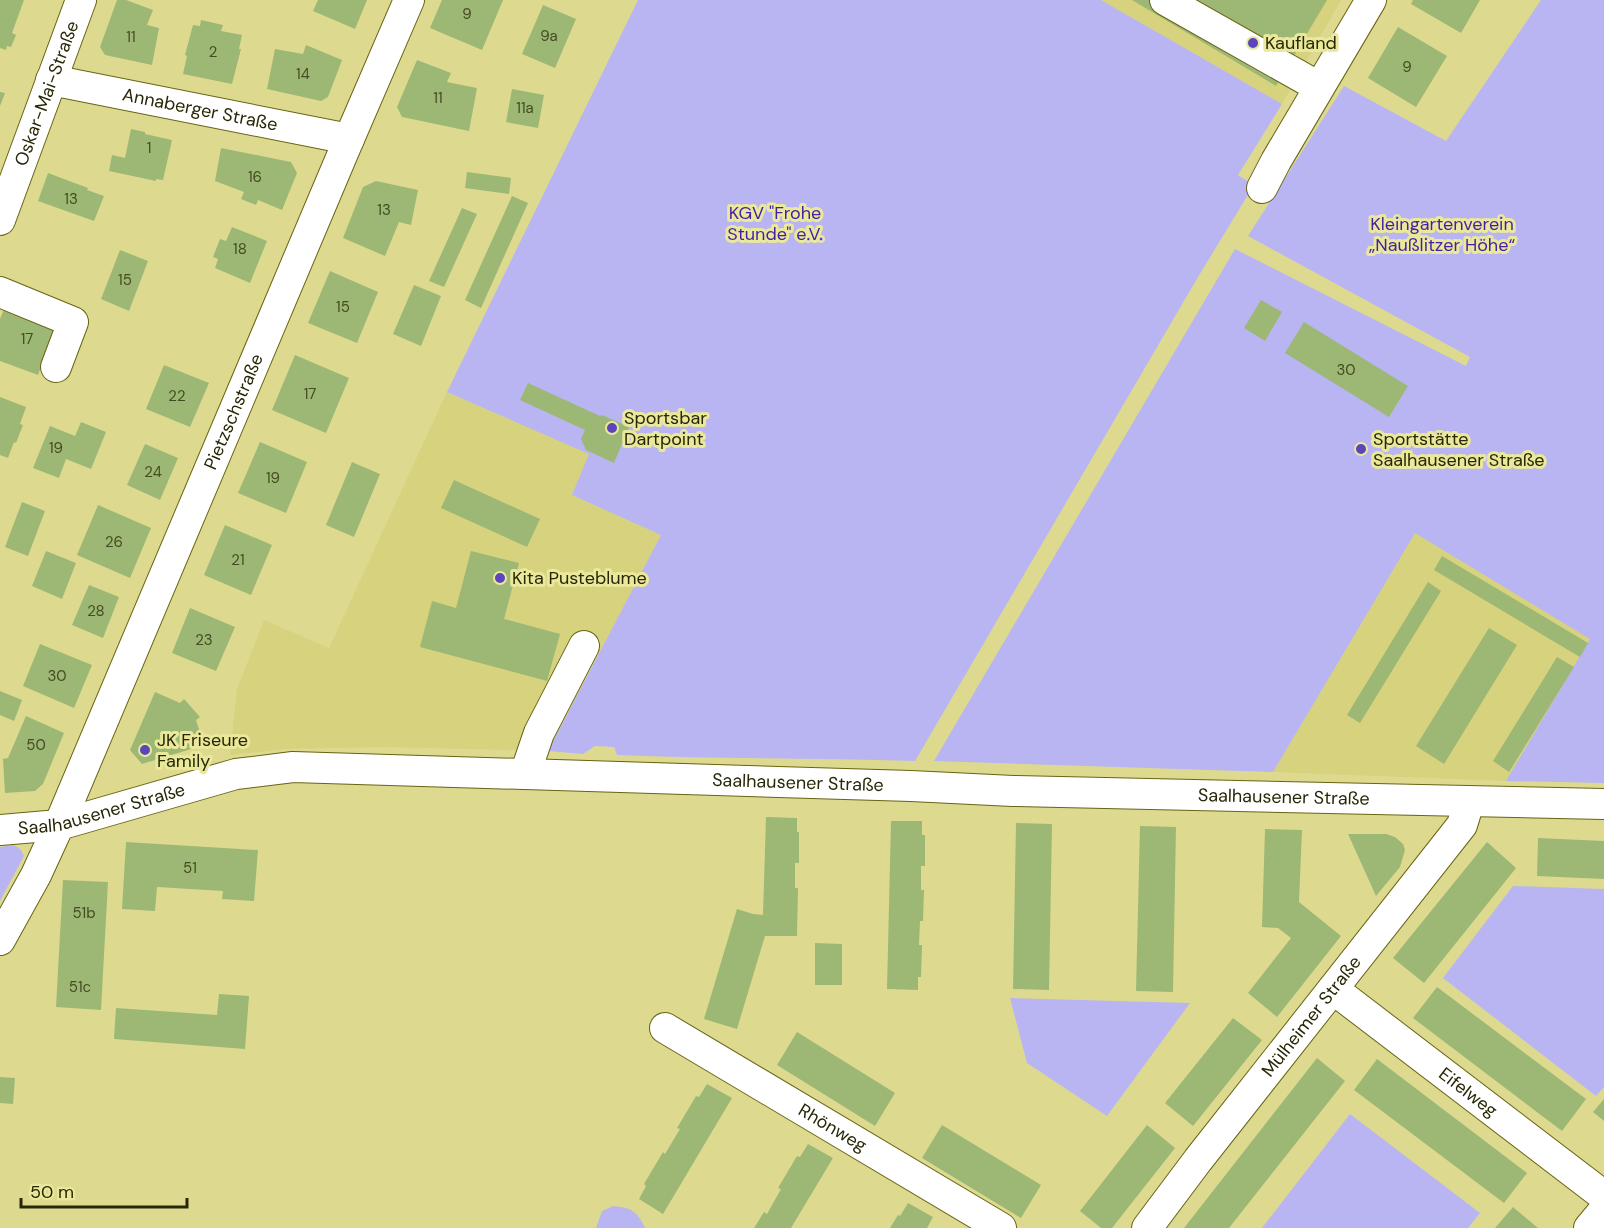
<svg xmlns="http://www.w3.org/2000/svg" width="1604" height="1228" font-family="'DM Sans',sans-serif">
<rect width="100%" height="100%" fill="#ddda8f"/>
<!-- built -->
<g fill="#d6d27e">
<polygon points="1101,0 1341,0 1282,104"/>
<polygon points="447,392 590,454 572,495 661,535 548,751 385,747 286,749 230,755 237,689 264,620 329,648"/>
<polygon points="1415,532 1591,639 1506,781 1273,772"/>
</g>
<!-- green -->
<g fill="#b8b5f2">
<path d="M638 0H1101L1282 104 1238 175 1254 185 1198 277 915 761C815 758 716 759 617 755L614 747 595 746 583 754 548 751 661 535 572 495 589 454 447 392Z"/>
<polygon points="1541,0 1604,0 1604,783 1506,781 1590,639 1415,533 1273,772 934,761 1235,249 1466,366 1470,357 1248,236 1344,86 1446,141"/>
<polygon points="14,845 21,850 24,856 0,901 0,847"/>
<polygon points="1513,886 1604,889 1604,1087 1596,1096 1443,978"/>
<polygon points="1010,998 1190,1003 1107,1116 1027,1063"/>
<polygon points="1350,1114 1480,1213 1468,1228 1262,1228"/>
<path d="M613 1206C632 1208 637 1211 645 1228H596L602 1211Z"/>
</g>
<!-- building -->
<g fill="#9db874">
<polygon points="0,0 24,0 12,33 16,35 11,47 7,46 6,50 0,48"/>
<polygon points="117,0 126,0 153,10 147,25 159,28 152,65 105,55 100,47"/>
<polygon points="318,0 367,0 355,29 313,11"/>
<polygon points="442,0 503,0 482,50 430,28"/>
<polygon points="1132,0 1327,0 1276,86"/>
<polygon points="1413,0 1480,0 1461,33 1411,4"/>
<polygon points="543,5 576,19 555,68 522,54"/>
<polygon points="201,20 223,25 221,31 242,35 239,49 241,49 232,84 183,74 187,56 185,55 193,25 200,26"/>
<polygon points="1398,27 1447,56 1416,107 1368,78"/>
<polygon points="306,45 342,60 328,97 321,101 267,89 275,49 303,54"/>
<polygon points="417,60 451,73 447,82 477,88 469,131 402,117 397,107"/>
<polygon points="512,89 544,95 538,128 506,122"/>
<polygon points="0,92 5,93 0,106"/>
<polygon points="131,129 145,132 145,134 172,140 163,180 156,179 156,181 109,171 112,155 125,158"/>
<polygon points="221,148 291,162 297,173 282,210 258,200 256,205 241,199 244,192 215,181"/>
<polygon points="467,172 511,178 509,194 465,188"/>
<polygon points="48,173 88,188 87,190 104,196 94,221 38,201"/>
<polygon points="376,181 418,190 411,225 399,222 385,256 343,238 363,187"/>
<polygon points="512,196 528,203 481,308 465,300"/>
<polygon points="462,208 477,214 444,287 429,281"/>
<polygon points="232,227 267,241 250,283 215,268 218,259 213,257 220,239 226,241"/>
<polygon points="120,250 148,261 129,311 101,299"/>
<polygon points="330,271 378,292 357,343 308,323"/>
<polygon points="414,285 441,296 421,346 393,334"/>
<polygon points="1261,300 1282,312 1265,341 1244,328"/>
<polygon points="6,304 57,323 38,375 0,361 0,319"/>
<polygon points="1304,322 1408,386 1389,417 1285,353"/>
<polygon points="295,355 349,378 326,433 272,410"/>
<polygon points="164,365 209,383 190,427 146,409"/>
<polygon points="528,383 600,416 602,415 629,427 614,463 586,450 581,439 585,430 520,400"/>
<polygon points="0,397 26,407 20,424 23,425 16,443 14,442 8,458 0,455"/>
<polygon points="81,422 106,432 91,469 66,459 59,478 33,468 50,426 75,436"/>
<polygon points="260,442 307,462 286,513 238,493"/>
<polygon points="145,444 178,458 160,500 127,485"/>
<polygon points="352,462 380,474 354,537 326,525"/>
<polygon points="454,480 540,519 527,547 441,508"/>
<polygon points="22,502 45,511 28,556 5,547"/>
<polygon points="98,505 151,528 130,578 77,555"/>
<polygon points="225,525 272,545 251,595 204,575"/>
<polygon points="46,551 76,563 62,599 32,586"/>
<polygon points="471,551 519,563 504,619 560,634 547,681 420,647 432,601 456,608"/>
<polygon points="1442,556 1588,643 1580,657 1434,570"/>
<polygon points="1428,582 1441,591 1360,723 1347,715"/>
<polygon points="89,585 119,597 103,638 72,625"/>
<polygon points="190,608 235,627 216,671 172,653"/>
<polygon points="1489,628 1517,645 1444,764 1416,746"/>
<polygon points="40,644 92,665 74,708 23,686"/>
<polygon points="1557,657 1574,667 1509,772 1493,761"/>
<polygon points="0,691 22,700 14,721 0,715"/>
<polygon points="155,692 180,703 184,699 200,717 196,720 204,745 142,764 130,750"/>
<polygon points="26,716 64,733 43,784 35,791 5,793 3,759 8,758"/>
<polygon points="766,817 797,818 797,832 799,832 799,863 795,863 795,888 798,888 797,936 765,936 737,1029 704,1019 737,909 753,914 763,915"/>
<polygon points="891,821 922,821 922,835 925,835 925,866 921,866 921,890 924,890 923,921 920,921 919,945 922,945 921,977 918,977 918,990 887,989"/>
<polygon points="1016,823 1052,824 1049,990 1013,989"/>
<polygon points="1140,826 1176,827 1173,992 1136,991"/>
<polygon points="1265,829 1302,830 1299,902 1341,936 1277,1017 1248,993 1291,938 1278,928 1262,927"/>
<polygon points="1348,834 1386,834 1395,837 1403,844 1405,850 1400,867 1376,896"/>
<polygon points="1538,838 1604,841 1604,879 1537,876"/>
<polygon points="126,842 258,850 254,901 222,899 223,891 157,887 155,911 122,909"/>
<polygon points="1487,842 1516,868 1424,983 1393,958"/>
<polygon points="63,880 108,882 101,1010 56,1007"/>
<polygon points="815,943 842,944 842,985 815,985"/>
<polygon points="1437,987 1586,1099 1562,1131 1413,1018"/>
<polygon points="219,994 249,996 245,1049 114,1039 116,1008 217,1015"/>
<polygon points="1233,1018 1262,1040 1193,1126 1165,1103"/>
<polygon points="797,1032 895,1093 875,1126 777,1065"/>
<polygon points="1317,1058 1345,1081 1229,1228 1184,1228"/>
<polygon points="1377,1059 1527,1173 1504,1203 1354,1090"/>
<polygon points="0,1077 15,1078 13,1104 0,1103"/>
<polygon points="707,1084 732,1098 663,1214 639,1199 646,1186 644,1184 663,1152 665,1154 680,1129 677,1128 696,1096 699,1097"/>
<polygon points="1604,1099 1604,1121 1593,1112"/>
<polygon points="942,1125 1041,1185 1021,1218 922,1158"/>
<polygon points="1147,1125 1175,1148 1112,1228 1101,1228 1080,1211"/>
<polygon points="808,1144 833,1158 791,1228 754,1228 764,1212 767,1214 781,1189 778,1188 797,1156 800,1157"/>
<polygon points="908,1203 933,1217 927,1228 890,1228 898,1215 900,1216"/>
<polygon points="1513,1207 1538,1228 1495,1228"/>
</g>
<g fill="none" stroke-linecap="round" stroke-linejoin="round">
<!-- minor casing -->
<g stroke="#686414" stroke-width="32">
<g id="minor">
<polyline points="1165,0 1319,87"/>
<path id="s1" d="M51 80 349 139"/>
<polyline points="1262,188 1276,161 1371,0"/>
<path id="s2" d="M0 220 81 0"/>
<polyline points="0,292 73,322 56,367"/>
<polyline points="525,774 539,733 584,646"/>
<path id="s3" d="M0 830 59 825 236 774 293 767 911 786 1013 791 1604 804"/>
<path id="s4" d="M0 940 36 875 59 825 346 146 409 0"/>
<path id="s5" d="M1333 989 1604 1196"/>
<path id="s6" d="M665 1028 1001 1228"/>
<path id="s7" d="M1147 1228 1198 1160 1462 825 1469 802"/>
<polyline points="1589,1228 1604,1210"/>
</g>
</g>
<!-- minor -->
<use href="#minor" stroke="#fff" stroke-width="30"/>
</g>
<!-- markers -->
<g fill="#5b44bc" stroke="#eae89b" stroke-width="2">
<circle cx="1253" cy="43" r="6"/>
<circle cx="612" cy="428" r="6"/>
<circle cx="1361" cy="449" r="6"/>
<circle cx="500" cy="578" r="6"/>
<circle cx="145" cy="750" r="6"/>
</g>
<g text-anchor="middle" stroke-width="6" stroke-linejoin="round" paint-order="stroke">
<!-- number labels -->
<g font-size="15" fill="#454b22">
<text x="467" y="19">9</text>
<text x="549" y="41">9a</text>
<text x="131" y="42">11</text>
<text x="213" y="57">2</text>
<text x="1407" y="72">9</text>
<text x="303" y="79">14</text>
<text x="438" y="103">11</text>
<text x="525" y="113">11a</text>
<text x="149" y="153">1</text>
<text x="255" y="182">16</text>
<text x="71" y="204">13</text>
<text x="384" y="215">13</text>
<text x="240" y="254">18</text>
<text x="125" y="285">15</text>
<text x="343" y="312">15</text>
<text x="27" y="344">17</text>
<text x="1346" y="375">30</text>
<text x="310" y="399">17</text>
<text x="177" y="401">22</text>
<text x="56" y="453">19</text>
<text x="153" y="477">24</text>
<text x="273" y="483">19</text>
<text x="114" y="547">26</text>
<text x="238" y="565">21</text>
<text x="96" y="616">28</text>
<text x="204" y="645">23</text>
<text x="57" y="681">30</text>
<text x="36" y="750">50</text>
<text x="190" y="873">51</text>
<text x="84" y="918">51b</text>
<text x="80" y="992">51c</text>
</g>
<!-- poi labels -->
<g font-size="18" fill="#282707" stroke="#eae89b" text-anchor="start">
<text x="1265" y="49">Kaufland</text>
<text x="624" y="424">Sportsbar<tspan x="624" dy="21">Dartpoint</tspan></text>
<text x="1373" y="445">Sportstätte<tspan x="1373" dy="21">Saalhausener Straße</tspan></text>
<text x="512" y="584">Kita Pusteblume</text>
<text x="157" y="746">JK Friseure<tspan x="157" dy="21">Family</tspan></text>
</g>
<!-- street labels -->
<g font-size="18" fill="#282707" stroke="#eae89b">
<text dy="6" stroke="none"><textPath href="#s2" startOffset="135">Oskar-Mai-Straße</textPath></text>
<text dy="6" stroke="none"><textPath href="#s1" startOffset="152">Annaberger Straße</textPath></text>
<text dy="6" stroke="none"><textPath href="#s4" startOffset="578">Pietzschstraße</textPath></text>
<text dy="6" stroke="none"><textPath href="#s3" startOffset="806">Saalhausener Straße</textPath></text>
<text dy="6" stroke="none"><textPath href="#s3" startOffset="1292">Saalhausener Straße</textPath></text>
<text dy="6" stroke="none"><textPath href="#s3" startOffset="104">Saalhausener Straße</textPath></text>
<text dy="6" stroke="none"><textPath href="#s7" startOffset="268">Mülheimer Straße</textPath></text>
<text dy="6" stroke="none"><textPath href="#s5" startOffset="170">Eifelweg</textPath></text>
<text dy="6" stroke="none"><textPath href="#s6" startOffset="195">Rhönweg</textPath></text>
</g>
<!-- park labels -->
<g font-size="18" fill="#441fa3" stroke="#eae89b">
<text x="775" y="219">KGV "Frohe<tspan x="775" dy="21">Stunde" e.V.</tspan></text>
<text x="1442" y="230">Kleingartenverein<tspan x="1442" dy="21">„Naußlitzer Höhe“</tspan></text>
</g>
</g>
<!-- scale -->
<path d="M21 1198v9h166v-9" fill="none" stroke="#282707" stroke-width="3"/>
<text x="30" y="1198" font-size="18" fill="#282707" stroke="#eae89b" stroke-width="4.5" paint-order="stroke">50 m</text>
</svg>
